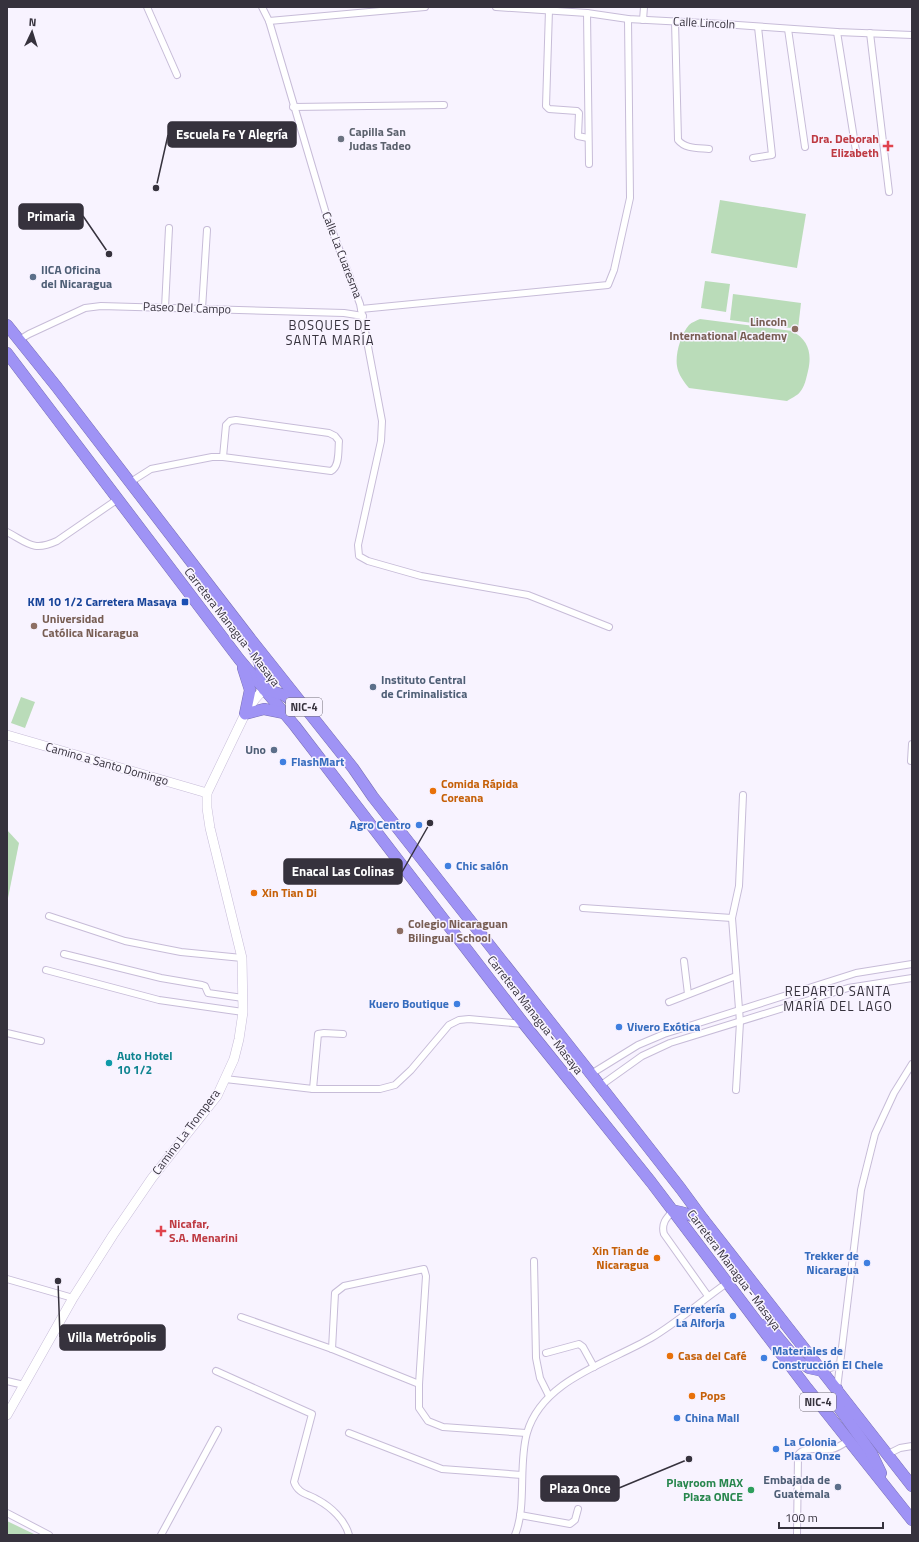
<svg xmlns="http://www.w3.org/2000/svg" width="919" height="1542" font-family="'Titillium Web',sans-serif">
<rect width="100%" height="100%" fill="#f8f3ff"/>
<!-- green -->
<g fill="#badcb9">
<polygon points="720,200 806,214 797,268 711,253"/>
<polygon points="705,281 730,284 726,312 701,308"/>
<polygon points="733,294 801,303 798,329 730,320"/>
<path d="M700 319 792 331C809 340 812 354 808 371 806 379 805 386 800 392 797 396 791 398 787 401L689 388C684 382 678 374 677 366 675 354 681 334 689 325 692 322 696 321 700 319Z"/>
<polygon points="21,697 35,702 25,728 11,723"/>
<polygon points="7,830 19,843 7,903"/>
<polygon points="7,1521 36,1535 7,1535"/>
</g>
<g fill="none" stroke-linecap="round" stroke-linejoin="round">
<!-- street casing -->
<g stroke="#c7bcd8" stroke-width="8">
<g id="street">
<polyline points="147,7 177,75"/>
<polyline points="262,7 269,21 327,217 360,304 382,421 381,441 358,545 359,556 368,561 421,576 528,595 609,627"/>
<polyline points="496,7 587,13 628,19 723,24 837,32 912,35"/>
<polyline points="549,10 546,106 549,109 577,111 579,113 578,136 588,138"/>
<polyline points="587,13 589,164"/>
<polyline points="643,20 644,7"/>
<polyline points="269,21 425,7"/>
<path d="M675 21 678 140C685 149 698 148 709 149"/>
<polyline points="788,29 805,147"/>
<polyline points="837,32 856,151"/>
<polyline points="870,33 889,192"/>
<polyline points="293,107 444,105"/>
<polyline points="753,158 772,155 758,27"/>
<polyline points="165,308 169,228"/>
<polyline points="202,309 207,230"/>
<polyline points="361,309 608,285 614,270 630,198 628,19"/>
<polyline points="19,340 29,334 85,308 101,306 344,313 363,316"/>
<path d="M129 483 151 469 212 457H223L331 471C340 467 338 449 339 441L335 436 329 433 236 420 230 421 226 425 223 457"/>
<path d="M7 532C28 543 33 552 57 541L118 499"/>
<polyline points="911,761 912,744"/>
<polyline points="583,908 732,918"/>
<polyline points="49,916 125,941 181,952 242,958"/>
<polyline points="64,954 161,978 202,985 205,986 208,993 243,998"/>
<polyline points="684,961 688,994"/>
<polyline points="46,970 159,1000 243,1012"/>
<polyline points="669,1002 736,976"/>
<polyline points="7,1033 41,1041"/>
<polyline points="591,1074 638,1045 664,1034 856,973 912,964"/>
<polyline points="225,1079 313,1089 380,1089 395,1085 411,1070 449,1025 459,1020 469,1019 523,1024"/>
<polyline points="600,1086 642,1056 670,1043 848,988 912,978"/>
<polyline points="313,1089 318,1034 324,1033 343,1034"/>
<polyline points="736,1090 740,1022 732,918 739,886 743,795"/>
<path d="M673 1211C666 1218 661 1224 664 1234L708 1296"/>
<polyline points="534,1261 536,1358 540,1378 549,1396"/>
<polyline points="7,1279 73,1298"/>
<polyline points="241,1317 332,1349 419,1384"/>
<polyline points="332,1349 335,1293 344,1286 424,1269 426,1276 419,1384 419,1408 428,1421 443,1427 526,1433"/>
<polyline points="546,1353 579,1344 583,1347 594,1367"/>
<path d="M216 1371 312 1414 294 1482C298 1494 309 1494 318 1500 331 1507 345 1520 349 1535"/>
<polyline points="823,1371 840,1364"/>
<polyline points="7,1381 24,1385"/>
<polyline points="837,1389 861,1190 875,1134 894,1093 912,1064"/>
<polyline points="349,1433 442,1469 522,1475"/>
<polyline points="888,1454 900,1448 912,1446"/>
<polyline points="7,1513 49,1535"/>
<polyline points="520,1515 570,1524 575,1520 578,1509"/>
<polyline points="161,1535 218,1430"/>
<path d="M515 1535C527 1506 518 1464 527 1433 542 1380 608 1363 651 1338 678 1322 701 1301 727 1283"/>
<path d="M797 1535 798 1455C805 1445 821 1451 832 1449 838 1448 843 1444 849 1440"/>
</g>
</g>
<!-- secondary casing -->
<g stroke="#c7bcd8" stroke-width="10">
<g id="secondary">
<polyline points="7,735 207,793"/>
<polyline points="7,1415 73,1298 113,1235 152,1178 217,1096 234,1059 239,1039 243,1012 242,958 210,828 207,808 207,793 245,714 255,699 264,689"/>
</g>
</g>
<!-- highway casing -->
<g stroke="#7a71b5" stroke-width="12">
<g id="highway">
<polyline points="7,325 56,386 249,637 353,768 373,797 591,1074 681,1189 703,1219 912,1486"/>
<polyline points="7,353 239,659 295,726 524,1024 651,1182 807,1388 912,1520"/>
<polyline points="254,649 260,664 264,689"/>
<polyline points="243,668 250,690 245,714 264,709 284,713"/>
<polyline points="264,689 284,695 298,705"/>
<path d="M673 1211C686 1211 691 1218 703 1219"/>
<polyline points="767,1324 797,1360 809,1368 823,1371"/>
<polyline points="837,1389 837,1405 872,1454 881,1473"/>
</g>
</g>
<!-- street -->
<use href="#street" stroke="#fff" stroke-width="6"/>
<!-- secondary -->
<use href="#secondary" stroke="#fff" stroke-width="9"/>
<!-- highway -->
<use href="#highway" stroke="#9f93f5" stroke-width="11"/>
</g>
<!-- markers -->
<circle fill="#6b7280" stroke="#f8f3ff" stroke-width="1.5" cx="341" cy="139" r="4"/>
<g fill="#e0444e" stroke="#f8f3ff" stroke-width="1.5">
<path d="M886 140h4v4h4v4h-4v4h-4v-4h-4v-4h4z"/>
<path d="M159 1225h4v4h4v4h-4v4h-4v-4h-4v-4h4z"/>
</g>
<g fill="#5c6f8a" stroke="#f8f3ff" stroke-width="1.5">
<circle cx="33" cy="277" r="4"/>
<circle cx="373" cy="687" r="4"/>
<circle cx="274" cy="750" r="4"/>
<circle cx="838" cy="1487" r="4"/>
</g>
<g fill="#8d6e63" stroke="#f8f3ff" stroke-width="1.5">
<circle cx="795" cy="329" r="4"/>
<circle cx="34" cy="626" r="4"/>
<circle cx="400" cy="931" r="4"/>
</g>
<rect fill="#1a4fb4" stroke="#f8f3ff" stroke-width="1.5" x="181" y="598" width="8" height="8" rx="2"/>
<g fill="#3f7fe0" stroke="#f8f3ff" stroke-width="1.5">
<circle cx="283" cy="762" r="4"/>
<circle cx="419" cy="825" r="4"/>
<circle cx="448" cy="866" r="4"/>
<circle cx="457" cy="1004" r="4"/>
<circle cx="619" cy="1027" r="4"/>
<circle cx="867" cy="1263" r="4"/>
<circle cx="733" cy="1316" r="4"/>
<circle cx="764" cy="1358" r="4"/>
<circle cx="677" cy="1418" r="4"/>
<circle cx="776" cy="1449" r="4"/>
</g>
<g fill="#e8710a" stroke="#f8f3ff" stroke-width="1.5">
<circle cx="433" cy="791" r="4"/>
<circle cx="254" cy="893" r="4"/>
<circle cx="657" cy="1258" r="4"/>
<circle cx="670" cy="1356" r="4"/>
<circle cx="692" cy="1396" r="4"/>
</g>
<circle fill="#0f9aa8" stroke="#f8f3ff" stroke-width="1.5" cx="109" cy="1063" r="4"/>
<circle fill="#2e9e5b" stroke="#f8f3ff" stroke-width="1.5" cx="751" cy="1490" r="4"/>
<g text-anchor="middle" stroke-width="3" stroke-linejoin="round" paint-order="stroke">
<!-- shield labels -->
<g fill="#f8f3ff" stroke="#706c77" stroke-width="1">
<rect x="286" y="698" width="36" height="18" rx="3"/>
<rect x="800" y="1393" width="36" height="18" rx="3"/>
</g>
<g font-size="11" font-weight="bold" fill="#36323d">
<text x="304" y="711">NIC-4</text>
<text x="818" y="1406">NIC-4</text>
</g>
<!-- street labels -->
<g font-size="12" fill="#36323d" stroke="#f8f3ff">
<text transform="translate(704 23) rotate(3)" y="4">Calle Lincoln</text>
<text transform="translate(342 255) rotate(69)" y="4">Calle La Cuaresma</text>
<text transform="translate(187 308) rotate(2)" y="4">Paseo Del Campo</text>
<text transform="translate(232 627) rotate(52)" y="4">Carretera Managua - Masaya</text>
<text transform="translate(107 764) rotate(16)" y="4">Camino a Santo Domingo</text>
<text transform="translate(535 1015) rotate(52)" y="4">Carretera Managua - Masaya</text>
<text transform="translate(186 1132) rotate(-53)" y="4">Camino La Trompera</text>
<text transform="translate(734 1270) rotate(53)" y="4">Carretera Managua - Masaya</text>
</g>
<!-- worship labels -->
<g font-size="12" font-weight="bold" fill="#5b616d" stroke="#f8f3ff" text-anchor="start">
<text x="349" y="136">Capilla San<tspan x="349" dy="14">Judas Tadeo</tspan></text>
</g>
<!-- health labels -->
<g font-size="12" font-weight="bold" fill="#be3a42" stroke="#f8f3ff" text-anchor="end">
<text x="879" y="143">Dra. Deborah<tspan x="879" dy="14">Elizabeth</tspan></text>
<text x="169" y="1228" text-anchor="start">Nicafar,<tspan x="169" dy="14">S.A. Menarini</tspan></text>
</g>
<!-- service labels -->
<g font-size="12" font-weight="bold" fill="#4e5e75" stroke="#f8f3ff" text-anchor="start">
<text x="41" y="274">IICA Oficina<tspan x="41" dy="14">del Nicaragua</tspan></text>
<text x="381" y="684">Instituto Central<tspan x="381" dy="14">de Criminalistica</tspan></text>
<text x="266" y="754" text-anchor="end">Uno</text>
<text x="830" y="1484" text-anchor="end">Embajada de<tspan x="830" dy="14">Guatemala</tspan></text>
</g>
<!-- education labels -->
<g font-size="12" font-weight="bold" fill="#785e54" stroke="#f8f3ff" text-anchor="start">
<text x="787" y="326" text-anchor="end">Lincoln<tspan x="787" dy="14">International Academy</tspan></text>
<text x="42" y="623">Universidad<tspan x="42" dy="14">Católica Nicaragua</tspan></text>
<text x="408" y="928">Colegio Nicaraguan<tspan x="408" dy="14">Bilingual School</tspan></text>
</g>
<!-- transit labels -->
<g font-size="12" font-weight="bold" fill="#164399" stroke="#f8f3ff" text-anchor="end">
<text x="177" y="606">KM 10 1/2 Carretera Masaya</text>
</g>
<!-- shop labels -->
<g font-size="12" font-weight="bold" fill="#366cbe" stroke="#f8f3ff" text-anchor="start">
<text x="291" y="766">FlashMart</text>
<text x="411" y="829" text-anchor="end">Agro Centro</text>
<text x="456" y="870">Chic salón</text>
<text x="449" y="1008" text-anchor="end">Kuero Boutique</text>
<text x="627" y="1031">Vivero Exótica</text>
<text x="859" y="1260" text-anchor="end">Trekker de<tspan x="859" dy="14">Nicaragua</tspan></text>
<text x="725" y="1313" text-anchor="end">Ferretería<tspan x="725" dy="14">La Alforja</tspan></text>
<text x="772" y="1355">Materiales de<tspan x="772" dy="14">Construcción El Chele</tspan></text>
<text x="685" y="1422">China Mall</text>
<text x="784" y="1446">La Colonia<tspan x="784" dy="14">Plaza Onze</tspan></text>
</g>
<!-- food labels -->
<g font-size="12" font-weight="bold" fill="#c56008" stroke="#f8f3ff" text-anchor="start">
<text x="441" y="788">Comida Rápida<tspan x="441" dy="14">Coreana</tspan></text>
<text x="262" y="897">Xin Tian Di</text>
<text x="649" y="1255" text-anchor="end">Xin Tian de<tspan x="649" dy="14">Nicaragua</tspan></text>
<text x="678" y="1360">Casa del Café</text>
<text x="700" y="1400">Pops</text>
</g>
<!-- culture labels -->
<g font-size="12" font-weight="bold" fill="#0d838f" stroke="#f8f3ff" text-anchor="start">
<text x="117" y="1060">Auto Hotel<tspan x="117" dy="14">10 1/2</tspan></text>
</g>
<!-- leisure labels -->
<g font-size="12" font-weight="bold" fill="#27864d" stroke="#f8f3ff" text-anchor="end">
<text x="743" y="1487">Playroom MAX<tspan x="743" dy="14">Plaza ONCE</tspan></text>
</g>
<!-- neighbourhood labels -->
<g font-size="13" letter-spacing="1" fill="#36323d" stroke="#f8f3ff">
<text x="330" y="330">BOSQUES DE<tspan x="330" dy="15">SANTA MARÍA</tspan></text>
<text x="838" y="996">REPARTO SANTA<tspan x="838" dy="15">MARÍA DEL LAGO</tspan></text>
</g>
</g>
<!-- callouts -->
<path fill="none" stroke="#36323d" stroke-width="1.5" d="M156 188L168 135M109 254L83 216M430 823L402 872M58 1281L60 1337M689 1459L619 1488"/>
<g fill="#36323d" stroke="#f8f3ff" stroke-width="1.5">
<circle cx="156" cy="188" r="4"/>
<circle cx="109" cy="254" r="4"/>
<circle cx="430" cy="823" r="4"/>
<circle cx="58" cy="1281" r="4"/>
<circle cx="689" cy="1459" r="4"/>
</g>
<g fill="#36323d" stroke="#36323d" stroke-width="1.5">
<rect x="168" y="122" width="128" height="25" rx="4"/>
<rect x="19" y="204" width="64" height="25" rx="4"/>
<rect x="284" y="859" width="118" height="25" rx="4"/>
<rect x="60" y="1325" width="105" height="25" rx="4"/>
<rect x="541" y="1476" width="78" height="25" rx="4"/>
</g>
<g font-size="13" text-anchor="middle" font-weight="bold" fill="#fff">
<text x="232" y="139">Escuela Fe Y Alegría</text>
<text x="51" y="221">Primaria</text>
<text x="343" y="876">Enacal Las Colinas</text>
<text x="112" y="1342">Villa Metrópolis</text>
<text x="580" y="1493">Plaza Once</text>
</g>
<!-- border -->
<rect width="919" height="1542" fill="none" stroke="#36323d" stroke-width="16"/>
<!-- north arrow -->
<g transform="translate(32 32) rotate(4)" stroke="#f8f3ff" stroke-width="3" paint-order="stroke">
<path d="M0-3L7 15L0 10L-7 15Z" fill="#36323d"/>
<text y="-6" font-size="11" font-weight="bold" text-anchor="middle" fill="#36323d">N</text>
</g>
<!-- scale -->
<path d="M779 1522v6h104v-6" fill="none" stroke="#36323d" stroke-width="2"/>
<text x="785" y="1522" font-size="12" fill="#36323d" stroke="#f8f3ff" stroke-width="3" paint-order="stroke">100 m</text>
</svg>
